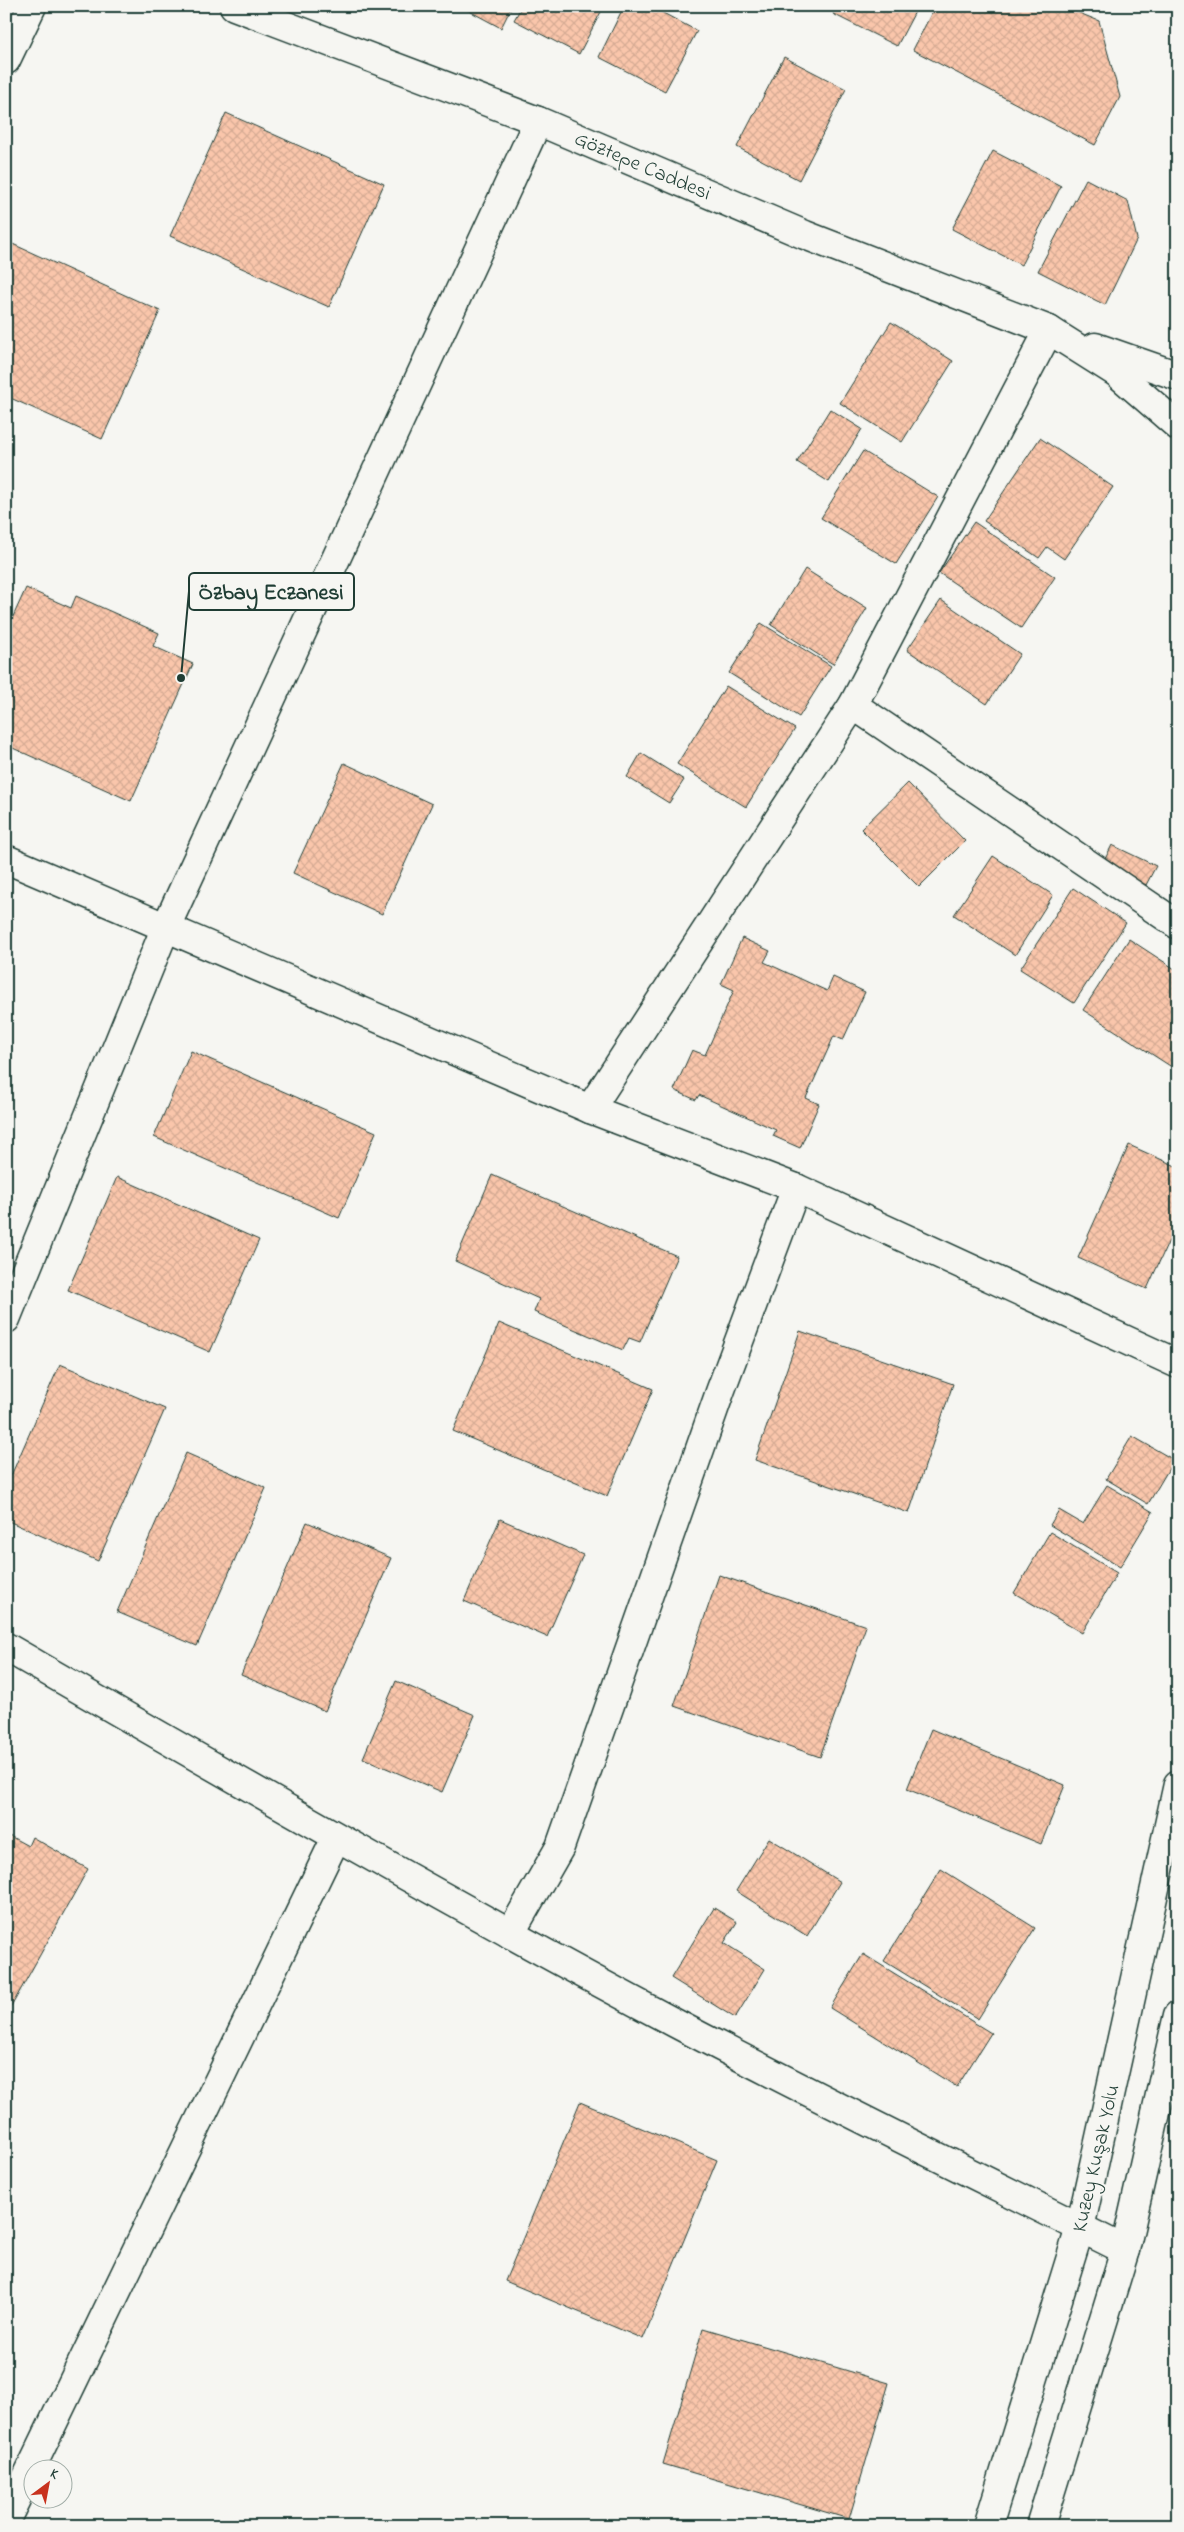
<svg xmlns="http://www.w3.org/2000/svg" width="1184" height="2532" font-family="'Indie Flower',sans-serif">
<defs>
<pattern id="building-cross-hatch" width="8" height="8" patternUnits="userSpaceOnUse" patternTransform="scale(1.25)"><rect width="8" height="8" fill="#fac6ab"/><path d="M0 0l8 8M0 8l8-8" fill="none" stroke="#d6ab94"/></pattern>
</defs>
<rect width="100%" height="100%" fill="#f6f6f2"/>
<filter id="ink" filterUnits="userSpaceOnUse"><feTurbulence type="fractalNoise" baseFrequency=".02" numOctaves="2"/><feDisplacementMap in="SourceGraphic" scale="10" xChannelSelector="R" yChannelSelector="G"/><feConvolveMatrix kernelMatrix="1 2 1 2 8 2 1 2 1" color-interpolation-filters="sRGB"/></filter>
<g filter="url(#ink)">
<!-- building -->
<g fill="url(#building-cross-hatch)" stroke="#1f3d34">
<polygon points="460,6 512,6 501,28"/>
<polygon points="522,6 604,6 579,54 514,20"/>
<polygon points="624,6 650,6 697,31 665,91 599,57"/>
<polygon points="837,6 918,6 897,46 833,14"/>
<polygon points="935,6 1062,6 1099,21 1120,97 1095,145 913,50"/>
<polygon points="784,57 846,89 799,180 737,147"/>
<polygon points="226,113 384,184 329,307 170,236"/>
<polygon points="993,151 1061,186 1021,265 952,229"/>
<polygon points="1086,179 1128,201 1137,239 1105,305 1038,271"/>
<polygon points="6,241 160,311 102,439 6,396"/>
<polygon points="891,322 953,361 902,442 840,403"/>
<polygon points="830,409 862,429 829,482 797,462"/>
<polygon points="1040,438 1113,487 1064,559 1047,547 1039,558 984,521"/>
<polygon points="863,451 938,497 896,564 821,518"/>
<polygon points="974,522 1055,577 1021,628 939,573"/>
<polygon points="805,569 867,608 833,664 771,625"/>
<polygon points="26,588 71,608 76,596 159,633 153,646 193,664 131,801 6,745 6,632"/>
<polygon points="941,600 1020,654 987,704 907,650"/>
<polygon points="761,623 831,666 799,717 729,673"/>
<polygon points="726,686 795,729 746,807 677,764"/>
<polygon points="641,753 684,780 669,803 627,777"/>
<polygon points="344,763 432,804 382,914 293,873"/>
<polygon points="908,783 965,841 919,887 861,829"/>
<polygon points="1112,845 1156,866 1146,885 1103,863"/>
<polygon points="993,856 1053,895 1015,955 954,915"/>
<polygon points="1073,888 1126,923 1074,1003 1020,969"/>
<polygon points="742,938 770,951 764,962 827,991 833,977 865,992 843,1040 834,1036 806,1098 819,1104 800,1148 773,1136 776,1130 699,1095 696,1100 674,1090 692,1050 705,1055 734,990 721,984"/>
<polygon points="1129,939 1178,971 1178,1071 1083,1010"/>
<polygon points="191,1051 376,1132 339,1218 154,1137"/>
<polygon points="1129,1145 1178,1167 1178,1221 1147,1289 1078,1258"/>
<polygon points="492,1175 677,1256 640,1342 629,1338 623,1350 534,1312 539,1299 455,1261"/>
<polygon points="117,1177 259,1240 210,1352 68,1290"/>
<polygon points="499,1323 653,1389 607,1496 453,1431"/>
<polygon points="800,1331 953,1384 909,1513 755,1460"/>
<polygon points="60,1364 165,1409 98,1561 6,1520 6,1487"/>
<polygon points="1132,1436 1174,1460 1148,1504 1106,1479"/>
<polygon points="186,1453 266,1488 197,1646 117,1612"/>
<polygon points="1107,1485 1153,1512 1120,1567 1050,1525 1059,1510 1083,1524"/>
<polygon points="500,1519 583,1555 547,1637 464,1601"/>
<polygon points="307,1522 391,1558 325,1711 241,1675"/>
<polygon points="1050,1532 1117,1573 1082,1633 1014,1593"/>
<polygon points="719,1575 866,1626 820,1757 674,1706"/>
<polygon points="396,1681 475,1715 442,1792 363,1758"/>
<polygon points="931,1729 1065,1785 1041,1844 907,1789"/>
<polygon points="6,1834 28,1846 32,1837 88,1869 11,2007 6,2004"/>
<polygon points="769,1838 840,1882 807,1936 736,1891"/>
<polygon points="941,1869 1035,1928 978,2019 884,1961"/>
<polygon points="714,1908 737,1922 724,1943 765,1969 735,2018 671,1978"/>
<polygon points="863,1954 991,2033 957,2087 830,2008"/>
<polygon points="580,2102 717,2160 643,2339 505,2281"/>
<polygon points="703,2328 889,2383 849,2519 663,2464"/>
</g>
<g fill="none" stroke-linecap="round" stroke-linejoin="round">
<!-- minor casing -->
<g stroke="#1f3d34" stroke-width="31">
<g id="minor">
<polyline points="234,6 538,121 805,235 1049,330 853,705 590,1109"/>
<polyline points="6,60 32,6"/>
<polyline points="853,705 1178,925"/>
<polyline points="6,859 590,1109 796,1188 1178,1364"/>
<polyline points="6,1319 165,929 538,121"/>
<path d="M6 1647C228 1775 449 1903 675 2023 823 2101 975 2175 1125 2250"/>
<polyline points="510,1934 560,1847 720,1392 796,1188"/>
<polyline points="6,2520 336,1838"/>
</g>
</g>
<!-- major casing -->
<g stroke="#1f3d34" stroke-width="31">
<g id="major">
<polyline points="1049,330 1117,373 1178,426"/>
<polyline points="1095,347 1178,376"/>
<polyline points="988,2526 1080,2228 1178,1784"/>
<polyline points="1040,2526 1125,2250 1178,2015"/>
</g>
</g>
<!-- minor -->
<use href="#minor" stroke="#f6f6f2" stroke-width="28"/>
<!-- major -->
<use href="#major" stroke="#f6f6f2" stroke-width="28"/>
</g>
</g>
<g text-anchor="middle" stroke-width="4" stroke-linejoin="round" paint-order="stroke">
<!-- street labels -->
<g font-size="21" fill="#1f3d34" stroke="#f6f6f2">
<text transform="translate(643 165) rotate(23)" y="7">Göztepe Caddesi</text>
<text transform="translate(1095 2158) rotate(-77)" y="7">Kuzey Kuşak Yolu</text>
</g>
</g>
<!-- callouts -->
<path fill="none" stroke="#1f3d34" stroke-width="2" d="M181 678L189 591"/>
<circle fill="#1f3d34" stroke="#f6f6f2" stroke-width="2" cx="181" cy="678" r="5"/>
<rect fill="#f6f6f2" stroke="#1f3d34" stroke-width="2" x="189" y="573" width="165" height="37" rx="5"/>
<g font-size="22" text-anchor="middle" font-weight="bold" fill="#1f3d34">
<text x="271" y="599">Özbay Eczanesi</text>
</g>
<!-- margin -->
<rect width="1184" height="2532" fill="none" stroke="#f6f6f2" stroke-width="25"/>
<rect x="12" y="12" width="1159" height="2507" fill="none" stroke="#1f3d34" stroke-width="2" filter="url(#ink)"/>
<!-- north arrow -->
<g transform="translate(48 2484) rotate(32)"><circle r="24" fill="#f6f6f2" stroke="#a0aca6"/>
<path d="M0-4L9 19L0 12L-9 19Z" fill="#c8321e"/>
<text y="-8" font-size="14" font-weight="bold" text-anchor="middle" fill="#1f3d34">K</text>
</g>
</svg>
